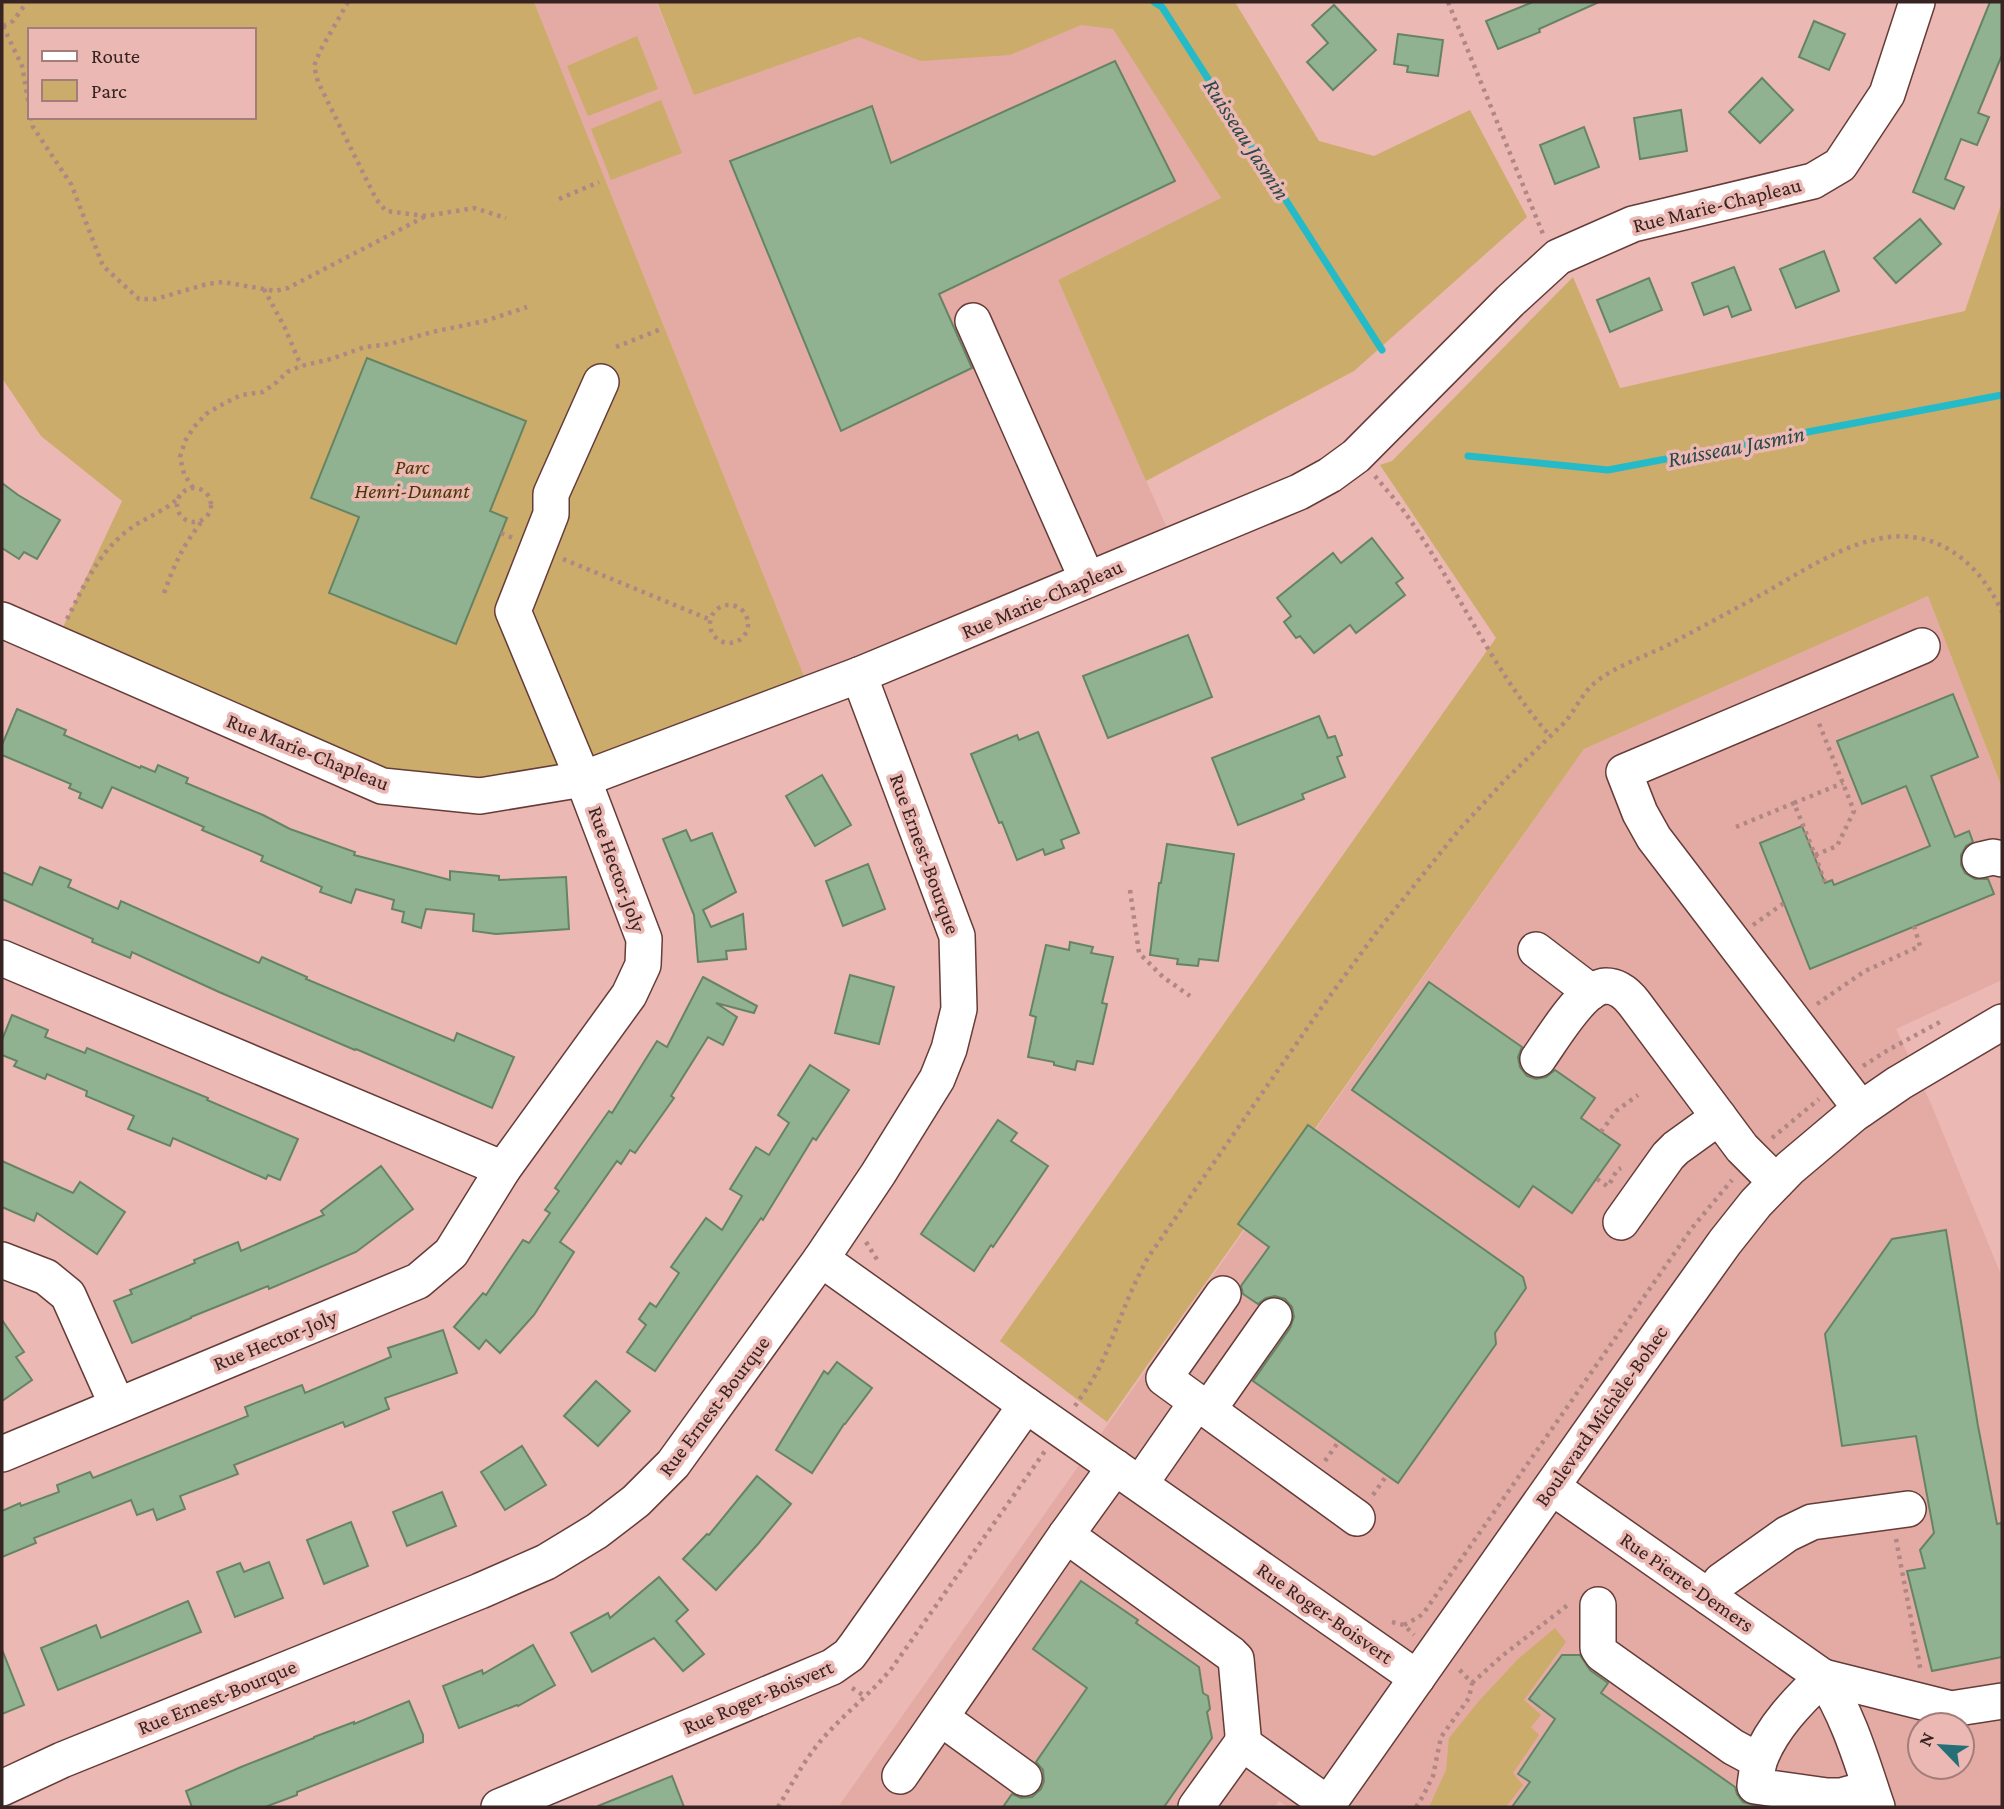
<svg xmlns="http://www.w3.org/2000/svg" width="2004" height="1809" font-family="'Crimson Pro',serif">
<rect width="100%" height="100%" fill="#ebb8b3"/>
<!-- built -->
<g fill="#e4aba5" fill-rule="evenodd">
<polygon points="534,2 656,2 694,94 859,37 1109,2 1221,199 1058,280 1174,544 808,686"/>
<path d="M1928 596 2002 788V980L1896 1029 1931 1104 2002 1277V1807H1287L1279 1801 1274 1807H838L1584 749ZM1920 1725H1962V1767H1920Z"/>
</g>
<!-- green -->
<g fill="#cbac6a" fill-rule="evenodd">
<path d="M2 2H534L808 686 582 776 391 787 56 642 122 501 41 436 2 378ZM30 30H254V117H30Z"/>
<polygon points="657,2 1235,2 1319,141 1374,156 1470,110 1527,217 1354,371 1146,481 1058,280 1221,198 1113,29 1081,25 1010,55 921,61 859,37 694,95"/>
<polygon points="637,36 658,89 588,116 567,66"/>
<polygon points="661,100 682,153 611,180 591,129"/>
<polygon points="2002,202 2002,788 1928,596 1584,749 1107,1422 1000,1341 1496,638 1380,465 1392,461 1573,277 1620,388 1965,311"/>
<polygon points="1555,1628 1566,1642 1524,1700 1541,1715 1531,1727 1539,1735 1513,1773 1523,1785 1506,1807 1429,1807 1446,1770 1449,1738 1479,1701 1518,1659"/>
</g>
<g fill="none" stroke-linecap="round" stroke-linejoin="round">
<!-- stream -->
<g stroke="#25bac8" stroke-width="7">
<polyline points="1154,2 1162,7 1382,350"/>
<polyline points="1468,456 1608,470 2002,395"/>
</g>
</g>
<!-- building -->
<g fill="#91b291" stroke="#658465" stroke-width="2">
<polygon points="1533,2 1599,2 1539,29 1540,32 1498,49 1486,21"/>
<polygon points="1990,2 2002,2 2002,55 1978,113 1989,117 1977,145 1961,139 1945,179 1964,187 1954,209 1913,192"/>
<polygon points="1334,5 1376,50 1333,90 1307,62 1328,43 1312,25"/>
<polygon points="1814,21 1845,34 1829,70 1799,57"/>
<polygon points="1398,34 1443,40 1438,76 1407,72 1408,66 1394,64"/>
<polygon points="1115,61 1175,181 939,294 972,368 841,431 730,161 872,106 891,163"/>
<polygon points="1762,78 1793,110 1760,143 1729,112"/>
<polygon points="1681,110 1687,151 1640,159 1634,118"/>
<polygon points="1584,127 1599,167 1555,184 1540,145"/>
<polygon points="1920,219 1941,244 1896,283 1874,258"/>
<polygon points="1824,251 1839,291 1796,308 1780,269"/>
<polygon points="1734,267 1751,310 1732,317 1728,306 1704,315 1692,283"/>
<polygon points="1649,278 1662,310 1610,332 1597,300"/>
<polygon points="367,358 526,421 490,511 507,518 456,644 329,593 359,517 311,498"/>
<polygon points="2,483 18,495 60,520 37,559 24,552 19,559 2,548"/>
<polygon points="1372,538 1403,578 1396,583 1405,595 1356,633 1350,625 1314,653 1300,636 1296,638 1284,622 1291,616 1277,598 1333,553 1341,563"/>
<polygon points="1188,635 1212,697 1108,738 1083,676"/>
<polygon points="1953,694 1978,757 1931,776 1955,837 1969,831 1973,842 1966,846 1961,855 1961,865 1965,873 1975,879 1988,879 1994,894 1810,969 1760,843 1802,826 1825,883 1832,880 1834,885 1930,846 1906,786 1862,804 1837,741"/>
<polygon points="17,709 66,730 64,735 140,768 141,766 155,772 158,765 188,778 186,783 263,815 290,829 355,852 354,855 450,880 450,871 499,876 499,880 566,877 569,929 496,934 473,931 474,914 426,909 421,928 402,922 404,912 392,909 394,900 356,889 351,903 320,892 322,887 261,861 263,856 202,830 204,827 112,787 102,808 79,798 81,793 69,788 71,784 2,755 2,745"/>
<polygon points="1319,716 1328,738 1335,736 1342,755 1337,757 1345,777 1302,794 1304,799 1238,825 1212,758"/>
<polygon points="1038,732 1079,833 1061,840 1064,848 1045,855 1043,849 1017,860 1002,822 999,823 971,754 1017,735 1019,740"/>
<polygon points="822,775 851,825 815,846 786,796"/>
<polygon points="686,830 691,841 712,833 736,892 703,910 711,927 743,914 746,949 726,951 727,959 698,962 694,915 663,839"/>
<polygon points="1167,844 1234,854 1218,961 1199,959 1198,966 1177,964 1178,959 1150,955 1159,883 1161,883"/>
<polygon points="868,864 885,909 843,926 826,881"/>
<polygon points="40,867 71,880 68,887 118,909 121,901 259,963 262,957 307,977 306,979 454,1041 457,1033 514,1057 492,1108 356,1049 355,1050 219,992 132,952 130,958 92,942 93,939 2,899 2,872 32,885"/>
<polygon points="1070,942 1093,947 1091,953 1113,957 1102,1003 1107,1004 1093,1064 1077,1061 1075,1070 1054,1065 1054,1062 1028,1057 1036,1017 1030,1015 1046,945 1069,950"/>
<polygon points="850,975 894,987 879,1044 835,1033"/>
<polygon points="703,977 757,1006 754,1013 716,1003 737,1017 723,1045 708,1037 671,1096 674,1098 635,1153 630,1150 621,1164 617,1161 560,1242 574,1252 534,1315 500,1353 486,1340 479,1349 454,1327 483,1293 486,1295 523,1240 529,1243 550,1213 545,1210 559,1191 555,1188 609,1111 612,1113 657,1041 667,1047"/>
<polygon points="1429,982 1522,1047 1518,1057 1520,1067 1527,1076 1536,1079 1546,1077 1555,1070 1595,1098 1581,1118 1620,1145 1572,1213 1533,1186 1519,1207 1352,1090"/>
<polygon points="12,1015 48,1030 45,1037 85,1053 87,1048 208,1098 207,1100 298,1139 280,1180 268,1175 266,1179 173,1138 170,1146 128,1129 134,1116 86,1096 87,1091 47,1074 45,1079 14,1066 17,1061 2,1055 2,1040"/>
<polygon points="810,1065 849,1090 816,1140 813,1138 763,1220 761,1218 655,1371 627,1352 646,1325 639,1319 650,1303 656,1307 679,1273 671,1267 706,1218 722,1230 742,1196 730,1189 756,1147 769,1155 789,1123 778,1115"/>
<polygon points="998,1120 1017,1133 1011,1141 1048,1166 993,1247 991,1245 974,1271 921,1234"/>
<polygon points="1308,1125 1523,1277 1526,1288 1495,1333 1496,1344 1398,1483 1253,1381 1290,1328 1294,1317 1292,1307 1285,1299 1275,1296 1266,1298 1258,1304 1243,1294 1241,1286 1269,1247 1238,1224"/>
<polygon points="2,1161 73,1193 80,1182 125,1212 97,1254 37,1213 34,1221 2,1207"/>
<polygon points="381,1166 413,1209 356,1252 269,1289 268,1286 191,1317 191,1318 132,1343 114,1301 132,1294 130,1290 195,1263 194,1260 238,1242 241,1251 324,1215 321,1211"/>
<polygon points="1946,1230 1978,1426 1997,1524 2002,1523 2002,1657 1932,1671 1907,1571 1925,1568 1920,1550 1934,1533 1916,1436 1842,1446 1825,1334 1892,1239"/>
<polygon points="2,1320 24,1352 16,1357 32,1380 2,1401"/>
<polygon points="443,1330 457,1373 385,1398 389,1409 345,1427 343,1422 234,1465 238,1474 180,1496 185,1509 157,1520 153,1509 137,1515 131,1500 34,1538 36,1543 2,1557 2,1511 20,1503 21,1506 59,1492 57,1485 90,1472 93,1478 248,1416 245,1407 302,1385 305,1393 391,1357 388,1348"/>
<polygon points="837,1362 872,1388 845,1424 844,1424 812,1473 776,1450 824,1371 828,1374"/>
<polygon points="596,1381 630,1411 598,1446 564,1416"/>
<polygon points="522,1446 546,1485 505,1510 481,1472"/>
<polygon points="757,1476 791,1504 758,1544 716,1590 683,1559 707,1534 709,1535"/>
<polygon points="442,1492 456,1526 407,1546 393,1512"/>
<polygon points="351,1522 368,1566 324,1584 307,1540"/>
<polygon points="269,1562 283,1598 235,1617 217,1572 240,1563 244,1572"/>
<polygon points="659,1577 688,1610 676,1621 704,1654 683,1671 654,1638 592,1672 571,1633 608,1613 610,1618"/>
<polygon points="1081,1581 1138,1620 1136,1623 1199,1667 1203,1693 1208,1696 1210,1709 1207,1712 1212,1738 1164,1807 1003,1807 1012,1794 1021,1798 1032,1797 1041,1789 1044,1781 1043,1770 1036,1762 1087,1688 1033,1649"/>
<polygon points="188,1601 201,1632 58,1690 41,1648 96,1625 101,1638"/>
<polygon points="533,1645 555,1685 518,1706 517,1705 459,1728 443,1686 482,1670 483,1674"/>
<polygon points="3,1652 24,1705 2,1714 2,1653"/>
<polygon points="1562,1655 1580,1655 1590,1670 1608,1683 1601,1693 1735,1787 1737,1794 1743,1802 1762,1807 1512,1807 1530,1782 1518,1774 1555,1719 1529,1699"/>
<polygon points="409,1701 423,1735 423,1742 297,1792 297,1795 265,1807 192,1807 186,1791 241,1767 314,1738 314,1737 354,1722 354,1724"/>
<polygon points="672,1776 684,1807 598,1807 598,1806"/>
</g>
<g fill="none" stroke-linecap="round" stroke-linejoin="round">
<!-- minor casing -->
<g stroke="#653c38" stroke-width="38">
<g id="minor">
<polyline points="973,321 1087,579"/>
<polyline points="2,620 382,786 480,796 583,779 859,675 1299,492 1330,475 1356,456 1510,301 1558,257 1633,224 1813,181 1840,165 1887,94 1917,2"/>
<polyline points="1980,860 1993,857 2002,859"/>
<polyline points="1536,950 1591,992"/>
<polyline points="2,958 503,1169"/>
<path d="M1538 1059C1552 1040 1582 987 1606 986 1618 986 1627 994 1634 1003L1742 1148 1776 1182"/>
<polyline points="1861,1109 1654,838 1640,813 1624,772 1922,646"/>
<polyline points="1621,1222 1668,1156 1676,1148 1719,1117"/>
<polyline points="821,1259 1026,1405 1417,1678"/>
<polyline points="2,1260 46,1277 68,1295 117,1405"/>
<polyline points="1197,1402 1164,1378 1223,1294"/>
<polyline points="1208,1410 1274,1316"/>
<polyline points="2,1454 418,1281 451,1253 503,1169 629,995 643,965 644,939 583,779 513,611 551,514 551,494 601,382"/>
<polyline points="1115,1467 1066,1535 1231,1654 1236,1659 1243,1735 1242,1743 1196,1807"/>
<polyline points="1140,1484 1197,1402 1357,1518"/>
<path d="M1552 1487 1823 1677C1849 1716 1862 1763 1877 1807"/>
<polyline points="1709,1597 1721,1581 1787,1534 1812,1522 1908,1509"/>
<polyline points="1598,1605 1598,1648 1602,1654 1733,1747 1759,1761"/>
<path d="M1823 1677C1799 1700 1772 1727 1760 1759 1757 1768 1756 1777 1755 1786L1827 1796H1841L1870 1788"/>
<polyline points="1823,1677 1951,1709 2002,1701"/>
<polyline points="941,1718 1024,1778"/>
<polyline points="1242,1743 1328,1804"/>
<polyline points="900,1776 1066,1535"/>
<polyline points="2,1788 62,1760 480,1591 546,1562 597,1531 636,1501 673,1464 821,1259 878,1174 937,1079 949,1049 959,1009 957,936 859,675"/>
<polyline points="499,1807 832,1667 849,1655 855,1647 1026,1405"/>
<polyline points="1326,1807 1662,1330 1725,1242 1756,1203 1790,1168 1854,1114 1899,1083 2002,1022"/>
</g>
</g>
<!-- path -->
<g stroke="#b08783" stroke-width="4.5" stroke-dasharray="3.5 5" stroke-linecap="butt">
<polyline points="348,2 320,51 314,66 318,82 376,199 386,211 426,216 474,208 506,218"/>
<polyline points="1448,2 1543,234"/>
<polyline points="3,26 22,66 30,111"/>
<polyline points="3,26 13,21 27,2"/>
<polyline points="31,117 33,127 71,184 103,266 139,299 156,299 207,284 223,282 275,291 288,288 426,216"/>
<polyline points="559,199 599,182"/>
<polyline points="264,289 285,328 301,366"/>
<polyline points="616,347 661,329"/>
<path d="M1375 476C1384 487 1394 498 1403 510 1455 582 1491 669 1550 736"/>
<polyline points="193,488 184,474 180,457 185,441 194,427 206,414 223,404 241,395 263,392 277,382 287,372 301,366 331,359 365,347 390,344 432,332 485,321 527,307"/>
<circle cx="194" cy="505" r="17"/>
<polyline points="501,533 513,538"/>
<polyline points="563,559 711,620"/>
<path d="M164 593C175 563 183 545 203 520"/>
<circle cx="729" cy="624" r="19"/>
<path d="M67 619C86 582 99 550 134 526 147 517 173 507 180 495"/>
<polyline points="1794,803 1843,783"/>
<polyline points="1736,827 1794,803 1815,855 1837,846 1854,811 1818,721"/>
<polyline points="1815,855 1825,883"/>
<polyline points="1130,890 1139,953 1163,977 1190,996"/>
<polyline points="1753,925 1784,903"/>
<polyline points="1817,1004 1865,971 1920,946 1914,926"/>
<polyline points="1863,1066 1888,1050 1940,1022"/>
<polyline points="1601,1132 1616,1111 1638,1095"/>
<polyline points="1772,1138 1819,1099"/>
<polyline points="1597,1179 1610,1188"/>
<polyline points="1610,1183 1617,1170 1621,1168"/>
<polyline points="866,1242 878,1261"/>
<path d="M1075 1406C1083 1394 1092 1382 1099 1368 1117 1331 1128 1292 1149 1256L1324 1004 1376 933 1458 831 1506 779 1564 723C1576 710 1582 692 1597 681 1618 665 1644 657 1668 645 1700 628 1733 610 1766 592 1808 568 1862 531 1912 537 1955 542 1985 575 2002 612"/>
<polyline points="1325,1461 1339,1441"/>
<polyline points="1373,1495 1387,1475"/>
<polyline points="1896,1539 1921,1672"/>
<polyline points="1392,1622 1404,1625 1414,1635"/>
<polyline points="1404,1625 1419,1617 1425,1611 1692,1228 1732,1180"/>
<polyline points="1472,1683 1502,1656 1569,1604"/>
<polyline points="852,1688 866,1697"/>
<path d="M778 1807C791 1786 803 1762 819 1743 841 1716 870 1695 892 1668L1045 1451"/>
<polyline points="1416,1807 1423,1796 1433,1776 1441,1737 1469,1698 1472,1683 1457,1667"/>
</g>
<!-- minor -->
<use href="#minor" stroke="#fff" stroke-width="35"/>
</g>
<g text-anchor="middle" stroke-width="7" stroke-linejoin="round" paint-order="stroke">
<!-- street labels -->
<g font-size="21" fill="#372422" stroke="#ebb8b3">
<text transform="translate(1717 205) rotate(-14)" y="7">Rue Marie-Chapleau</text>
<text transform="translate(1042 599) rotate(-23)" y="7">Rue Marie-Chapleau</text>
<text transform="translate(308 752) rotate(22)" y="7">Rue Marie-Chapleau</text>
<text transform="translate(925 854) rotate(70)" y="7">Rue Ernest-Bourque</text>
<text transform="translate(617 869) rotate(70)" y="7">Rue Hector-Joly</text>
<text transform="translate(275 1340) rotate(-22)" y="7">Rue Hector-Joly</text>
<text transform="translate(714 1406) rotate(-53)" y="7">Rue Ernest-Bourque</text>
<text transform="translate(1601 1416) rotate(-55)" y="7">Boulevard Michèle-Bohec</text>
<text transform="translate(1687 1582) rotate(35)" y="7">Rue Pierre-Demers</text>
<text transform="translate(1325 1613) rotate(35)" y="7">Rue Roger-Boisvert</text>
<text transform="translate(217 1697) rotate(-22)" y="7">Rue Ernest-Bourque</text>
<text transform="translate(758 1697) rotate(-23)" y="7">Rue Roger-Boisvert</text>
</g>
<!-- park labels -->
<g font-size="21" font-style="italic" fill="#4c3702" stroke="#ebb8b3">
<text x="412" y="474">Parc<tspan x="412" dy="24">Henri-Dunant</tspan></text>
</g>
<!-- water labels -->
<g font-size="23" font-style="italic" fill="#2b484b" stroke="#ebb8b3">
<text transform="translate(1247 139) rotate(57)" y="8">Ruisseau Jasmin</text>
<text transform="translate(1736 446) rotate(-11)" y="8">Ruisseau Jasmin</text>
</g>
</g>
<!-- border -->
<rect width="2004" height="1809" fill="none" stroke="#372422" stroke-width="7"/>
<!-- legend -->
<rect x="28" y="28" width="228" height="91" fill="#ebb8b3" stroke="#a37d79" stroke-width="2"/>
<rect x="42" y="51" width="35" height="10" fill="#ffffff" stroke="#a37d79" stroke-width="2"/>
<text x="91" y="63" font-size="21" fill="#372422">Route</text>
<rect x="42" y="80" width="35" height="21" fill="#cbac6a" stroke="#a37d79" stroke-width="2"/>
<text x="91" y="98" font-size="21" fill="#372422">Parc</text>
<!-- north arrow -->
<g transform="translate(1941 1746) rotate(295)"><circle r="33" fill="#ebb8b3" stroke="#a37d79" stroke-width="2"/>
<path d="M0-5L12 26L0 18L-12 26Z" fill="#257077"/>
<text y="-10" font-size="19" font-weight="bold" text-anchor="middle" fill="#372422">N</text>
</g>
</svg>
